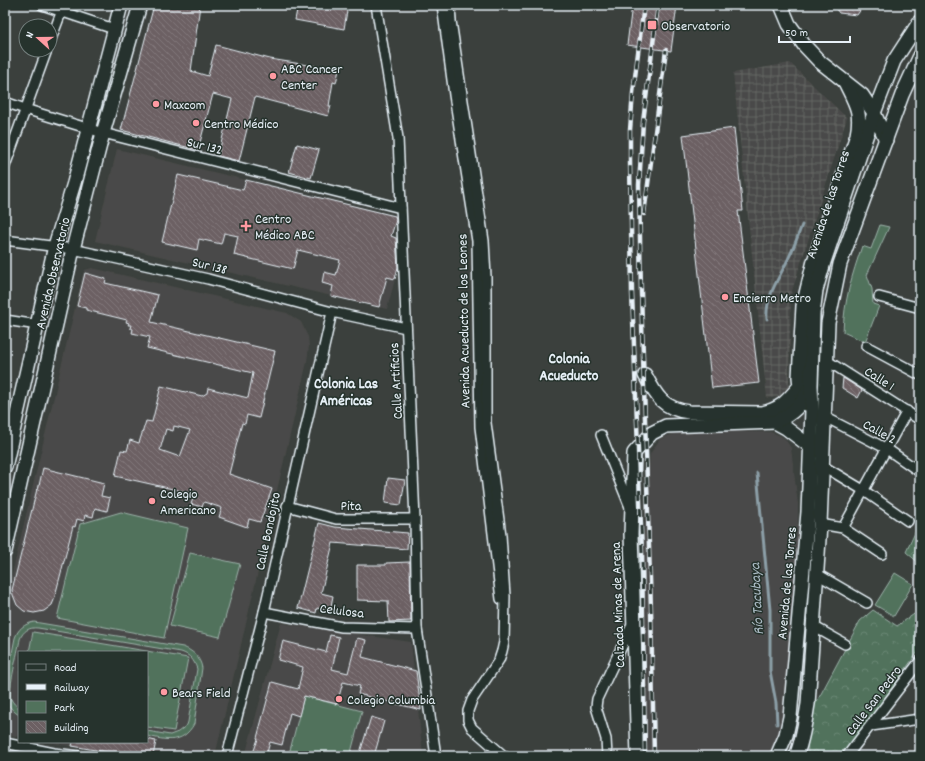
<svg xmlns="http://www.w3.org/2000/svg" width="925" height="761" font-family="Dekko,sans-serif">
<defs>
<pattern id="industrial-grid" width="8" height="8" patternUnits="userSpaceOnUse"><rect width="8" height="8" fill="#4a4a48"/><path d="M0 4h8M4 0v8" fill="none" stroke="#646563"/></pattern>
<pattern id="forest-crowns" width="20" height="18" patternUnits="userSpaceOnUse"><rect width="20" height="18" fill="#51725c"/><path d="M2 6a3 3 0 1 1 6 0M12 15a3 3 0 1 1 6 0" fill="none" stroke="#6a8774"/></pattern>
<pattern id="building-back-hatch" width="6" height="6" patternUnits="userSpaceOnUse"><rect width="6" height="6" fill="#6c6063"/><path d="M-1 5l2 2M0 0l6 6M5-1l2 2" fill="none" stroke="#81777a"/></pattern>
</defs>
<rect width="100%" height="100%" fill="#3b403d"/>
<filter id="ink" filterUnits="userSpaceOnUse"><feTurbulence type="fractalNoise" baseFrequency=".025" numOctaves="2"/><feDisplacementMap in="SourceGraphic" scale="8" xChannelSelector="R" yChannelSelector="G"/><feConvolveMatrix kernelMatrix="1 2 1 2 8 2 1 2 1" color-interpolation-filters="sRGB"/></filter>
<g filter="url(#ink)">
<!-- built -->
<g fill="#4a4a48">
<polygon points="117,149 397,216 391,236 397,238 391,262 398,268 387,309 95,241"/>
<polygon points="92,268 287,313 301,322 308,337 309,346 307,362 215,756 128,756 48,742 147,742 147,652 19,652 19,737 5,734 5,604 83,274 85,270"/>
<polygon points="715,431 771,432 781,436 785,439 791,448 798,504 798,551 787,715 772,756 644,756 640,623 645,513 650,454 660,439 673,434"/>
<polygon points="281,623 411,642 423,756 245,756"/>
</g>
<!-- industrial -->
<polygon fill="url(#industrial-grid)" points="790,63 847,118 791,294 789,387 779,397 767,398 733,73"/>
<!-- green -->
<g fill="#51725c" stroke="#9cb2aa">
<path d="M880 225 889 227 867 275 872 289 873 304 879 306 865 342 843 332C844 301 852 275 862 246L871 249Z"/>
<polygon points="121,512 188,528 164,638 57,618 80,524"/>
<polygon points="190,553 240,564 220,637 170,626"/>
<polygon points="895,573 913,584 894,616 875,605"/>
<path d="M34 622 183 647C193 651 200 657 202 668L194 724C182 745 166 740 147 736V731L170 735 178 732 187 725 188 722 197 669C194 660 190 655 181 652L38 628C29 627 23 631 20 639 18 652 8 688 11 699 13 703 16 706 19 708V715C8 708 5 700 5 688L15 638C18 629 24 624 34 622Z"/>
<polygon points="33,632 188,658 174,731 147,727 147,652 29,652"/>
<polygon points="304,696 362,711 350,756 280,756 282,752 289,754"/>
</g>
<!-- forest -->
<g fill="url(#forest-crowns)" stroke="#9cb2aa">
<polygon points="920,522 920,564 906,552"/>
<polygon points="873,610 897,626 920,610 920,649 844,754 842,756 808,756 807,728 815,705 860,621"/>
</g>
<g fill="none" stroke-linecap="round" stroke-linejoin="round">
<!-- stream -->
<g stroke="#8c9fa8" stroke-width="3">
<path d="M767 319C765 295 781 276 790 255 795 245 798 235 802 225"/>
<polyline points="757,473 770,610 770,671 776,703 777,724"/>
</g>
</g>
<!-- building -->
<g fill="url(#building-back-hatch)" stroke="#e8f1f8" fill-rule="evenodd">
<polygon points="154,5 168,8 169,5 200,5 191,71 208,76 216,45 270,59 339,70 336,83 333,82 329,106 331,106 328,116 255,97 239,161 218,156 232,99 213,94 198,150 121,130"/>
<polygon points="298,5 348,5 344,29 295,20"/>
<polygon points="632,5 677,5 671,51 627,45"/>
<polygon points="833,5 864,5 857,15 839,13"/>
<polygon points="734,128 743,211 738,211 759,383 712,388 683,135"/>
<polygon points="297,144 319,150 311,178 289,172"/>
<polygon points="178,175 243,190 246,180 395,216 396,220 391,236 396,238 398,267 395,279 387,277 379,307 331,296 333,286 322,283 324,272 336,275 340,260 298,250 293,269 234,255 238,236 224,233 221,244 199,239 197,250 162,242"/>
<path d="M85 273 106 279 105 283 158 295 151 322 275 351 259 418 247 415 245 424 242 423 229 474 272 489 260 522 249 519 247 527 219 517 222 508 204 502 202 507 191 504 195 494 115 476 121 450 127 451 130 440 139 443 146 421 152 422 161 386 202 396 207 393 208 388 248 398 253 373 147 348 150 337 132 333 133 329 130 328 131 325H128L129 323 126 322 127 320 86 310V308L77 306ZM174 426 190 430 180 457 160 450 166 429 173 431Z"/>
<polygon points="843,378 862,390 858,398 842,388"/>
<polygon points="43,468 104,483 101,496 110,498 107,511 95,508 93,517 85,515 84,521 77,519 75,527 73,526 54,600 52,605 44,611 34,613 24,611 17,605 13,595 12,590 37,489 38,490"/>
<polygon points="388,478 405,480 401,505 385,503"/>
<polygon points="319,523 335,527 408,533 407,549 333,543 321,593 333,596 330,611 317,608 316,613 298,608"/>
<polygon points="410,562 411,621 389,622 388,601 357,600 357,565 386,565 386,563"/>
<polygon points="330,635 339,637 332,669 348,673 357,638 366,640 362,657 416,671 421,710 358,694 360,686 343,682 337,704 304,696 299,716 290,713 282,745 270,742 266,756 252,756 258,739 257,738 272,682 298,689 303,667 278,660 283,641 326,652"/>
<polygon points="371,717 384,721 374,756 359,756"/>
<polygon points="147,739 156,741 153,756 130,756 72,746 73,742 147,742"/>
</g>
<g fill="none" stroke-linecap="round" stroke-linejoin="round">
<!-- street casing -->
<g stroke="#e8f1f8" stroke-width="12">
<g id="street">
<polyline points="42,5 114,29"/>
<polyline points="376,5 398,138 415,519 417,629 436,756"/>
<polyline points="442,5 454,95 477,241 480,427 501,599"/>
<polyline points="450,5 451,21 484,241 486,277 486,423 501,535 505,596 504,642 502,651 499,660 472,700 468,711 468,720 472,728 504,756"/>
<polyline points="50,42 64,5"/>
<polyline points="5,102 25,109 103,133 401,208"/>
<polyline points="5,166 47,50"/>
<polyline points="5,240 73,249 208,279 332,312 406,328"/>
<polyline points="879,297 920,308"/>
<polyline points="5,320 38,325"/>
<polyline points="866,346 920,375"/>
<polyline points="826,360 920,420"/>
<polyline points="825,417 887,449 920,472"/>
<polyline points="601,435 630,507"/>
<polyline points="823,466 863,490 908,521"/>
<polyline points="287,506 336,519 415,519"/>
<polyline points="820,524 843,528 882,554"/>
<polyline points="843,528 907,411"/>
<polyline points="817,574 867,603"/>
<polyline points="264,612 342,627 417,629"/>
<polyline points="813,626 845,644"/>
<polyline points="871,726 920,719"/>
<polyline points="5,743 54,753 79,756"/>
<polyline points="227,756 264,612 332,312"/>
<polyline points="607,756 606,739 596,707 597,699 632,625"/>
<polyline points="847,756 920,661"/>
</g>
</g>
<!-- secondary casing -->
<g stroke="#e8f1f8" stroke-width="16">
<g id="secondary">
<polyline points="781,5 789,24 804,45 820,62 862,95 874,113 886,140"/>
<path d="M645 375C656 396 663 409 689 412L762 413C781 409 787 401 799 387"/>
<path d="M806 404 801 396 799 377 803 306 814 261 857 135C862 111 855 103 845 82"/>
<polyline points="775,422 786,428 816,451"/>
<polyline points="5,467 55,246 74,183 121,5"/>
<polyline points="5,551 73,249 103,133 140,5"/>
<path d="M638 756 631 534 634 453 652 433 666 426 775 422C793 414 801 406 810 387"/>
<polyline points="777,756 786,735 790,717 808,512 812,410 811,385 813,314 816,290 824,262 874,113 894,61 920,21"/>
<path d="M796 756C803 740 805 722 808 704L820 524 828 323 840 264 902 95 920 56"/>
</g>
</g>
<!-- street -->
<use href="#street" stroke="#26332d" stroke-width="9"/>
<!-- secondary -->
<use href="#secondary" stroke="#26332d" stroke-width="13"/>
<!-- rail casing -->
<g stroke="#e8f1f8" stroke-width="4.5">
<g id="rail">
<polyline points="644,5 633,93 630,130 630,160 632,293 642,553 645,756"/>
<polyline points="644,214 666,50"/>
<polyline points="654,756 651,609 641,292 639,185 643,122 658,5"/>
</g>
</g>
<!-- rail -->
<use href="#rail" stroke="#26332d" stroke-width="3" stroke-dasharray="9" stroke-linecap="butt"/>
</g>
</g>
<!-- markers -->
<g fill="#ff9aa2" stroke="#26332d" stroke-width="1.5">
<rect x="647" y="20" width="10" height="10" rx="2"/>
<circle cx="273" cy="76" r="4"/>
<circle cx="156" cy="104" r="4"/>
<circle cx="196" cy="123" r="4"/>
<path d="M244 220h4v4h4v4h-4v4h-4v-4h-4v-4h4z"/>
<circle cx="725" cy="297" r="4"/>
<circle cx="152" cy="501" r="4"/>
<circle cx="164" cy="692" r="4"/>
<circle cx="339" cy="699" r="4"/>
</g>
<g text-anchor="middle" stroke-width="3" stroke-linejoin="round" paint-order="stroke">
<!-- poi labels -->
<g font-size="14" fill="#e8f1f8" stroke="#26332d" text-anchor="start">
<text x="661" y="30">Observatorio</text>
<text x="281" y="73">ABC Cancer<tspan x="281" dy="16">Center</tspan></text>
<text x="164" y="109">Maxcom</text>
<text x="204" y="128">Centro Médico</text>
<text x="255" y="223">Centro<tspan x="255" dy="16">Médico ABC</tspan></text>
<text x="733" y="302">Encierro Metro</text>
<text x="160" y="498">Colegio<tspan x="160" dy="16">Americano</tspan></text>
<text x="172" y="697">Bears Field</text>
<text x="347" y="704">Colegio Columbia</text>
</g>
<!-- street labels -->
<g font-size="14" fill="#e8f1f8" stroke="#26332d">
<text transform="translate(205 145) rotate(14)" y="5">Sur 132</text>
<text transform="translate(827 204) rotate(-72)" y="5">Avenida de las Torres</text>
<text transform="translate(210 265) rotate(14)" y="5">Sur 138</text>
<text transform="translate(52 273) rotate(-77)" y="5">Avenida Observatorio</text>
<text transform="translate(463 321) rotate(-91)" y="5">Avenida Acueducto de los Leones</text>
<text transform="translate(880 378) rotate(32)" y="5">Calle 1</text>
<text transform="translate(395 381) rotate(-93)" y="5">Calle Artificios</text>
<text transform="translate(880 431) rotate(29)" y="5">Calle 2</text>
<text transform="translate(351 505) rotate(1)" y="5">Pita</text>
<text transform="translate(267 531) rotate(-78)" y="5">Calle Bondojito</text>
<text transform="translate(786 583) rotate(-85)" y="5">Avenida de las Torres</text>
<text transform="translate(617 605) rotate(-92)" y="5">Calzada Minas de Arena</text>
<text transform="translate(342 610) rotate(7)" y="5">Celulosa</text>
<text transform="translate(873 700) rotate(-53)" y="5">Calle San Pedro</text>
</g>
<!-- neighbourhood labels -->
<g font-size="15" font-weight="bold" fill="#e8f1f8" stroke="#26332d">
<text x="569" y="363">Colonia<tspan x="569" dy="17">Acueducto</tspan></text>
<text x="346" y="388">Colonia Las<tspan x="346" dy="17">Américas</tspan></text>
</g>
<!-- water labels -->
<g font-size="15" font-style="italic" fill="#aabac3" stroke="#26332d">
<text transform="translate(756 599) rotate(-93)" y="5">Río Tacubaya</text>
</g>
</g>
<!-- margin -->
<rect width="925" height="761" fill="none" stroke="#26332d" stroke-width="20"/>
<rect x="10" y="10" width="905" height="741" fill="none" stroke="#e8f1f8" stroke-width="1.5" filter="url(#ink)"/>
<!-- legend -->
<rect x="18" y="651" width="130" height="92" fill="#26332d" stroke="#747f7e"/>
<rect x="26" y="664" width="20" height="6" fill="#26332d" stroke="#747f7e"/>
<text x="54" y="671" font-size="12" fill="#e8f1f8">Road</text>
<rect x="26" y="684" width="20" height="6" fill="#e8f1f8" stroke="#747f7e"/>
<text x="54" y="691" font-size="12" fill="#e8f1f8">Railway</text>
<rect x="26" y="701" width="20" height="12" fill="#51725c" stroke="#747f7e"/>
<text x="54" y="711" font-size="12" fill="#e8f1f8">Park</text>
<rect x="26" y="721" width="20" height="12" fill="url(#building-back-hatch)" stroke="#747f7e"/>
<text x="54" y="731" font-size="12" fill="#e8f1f8">Building</text>
<!-- north arrow -->
<g transform="translate(38 38) rotate(291)"><circle r="19" fill="#26332d" stroke="#747f7e"/>
<path d="M0-3L7 15L0 10L-7 15Z" fill="#ff9aa2"/>
<text y="-6" font-size="11" font-weight="bold" text-anchor="middle" fill="#e8f1f8">N</text>
</g>
<!-- scale -->
<path d="M779 36v6h71v-6" fill="none" stroke="#e8f1f8" stroke-width="2"/>
<text x="785" y="36" font-size="12" fill="#e8f1f8" stroke="#26332d" stroke-width="3" paint-order="stroke">50 m</text>
</svg>
